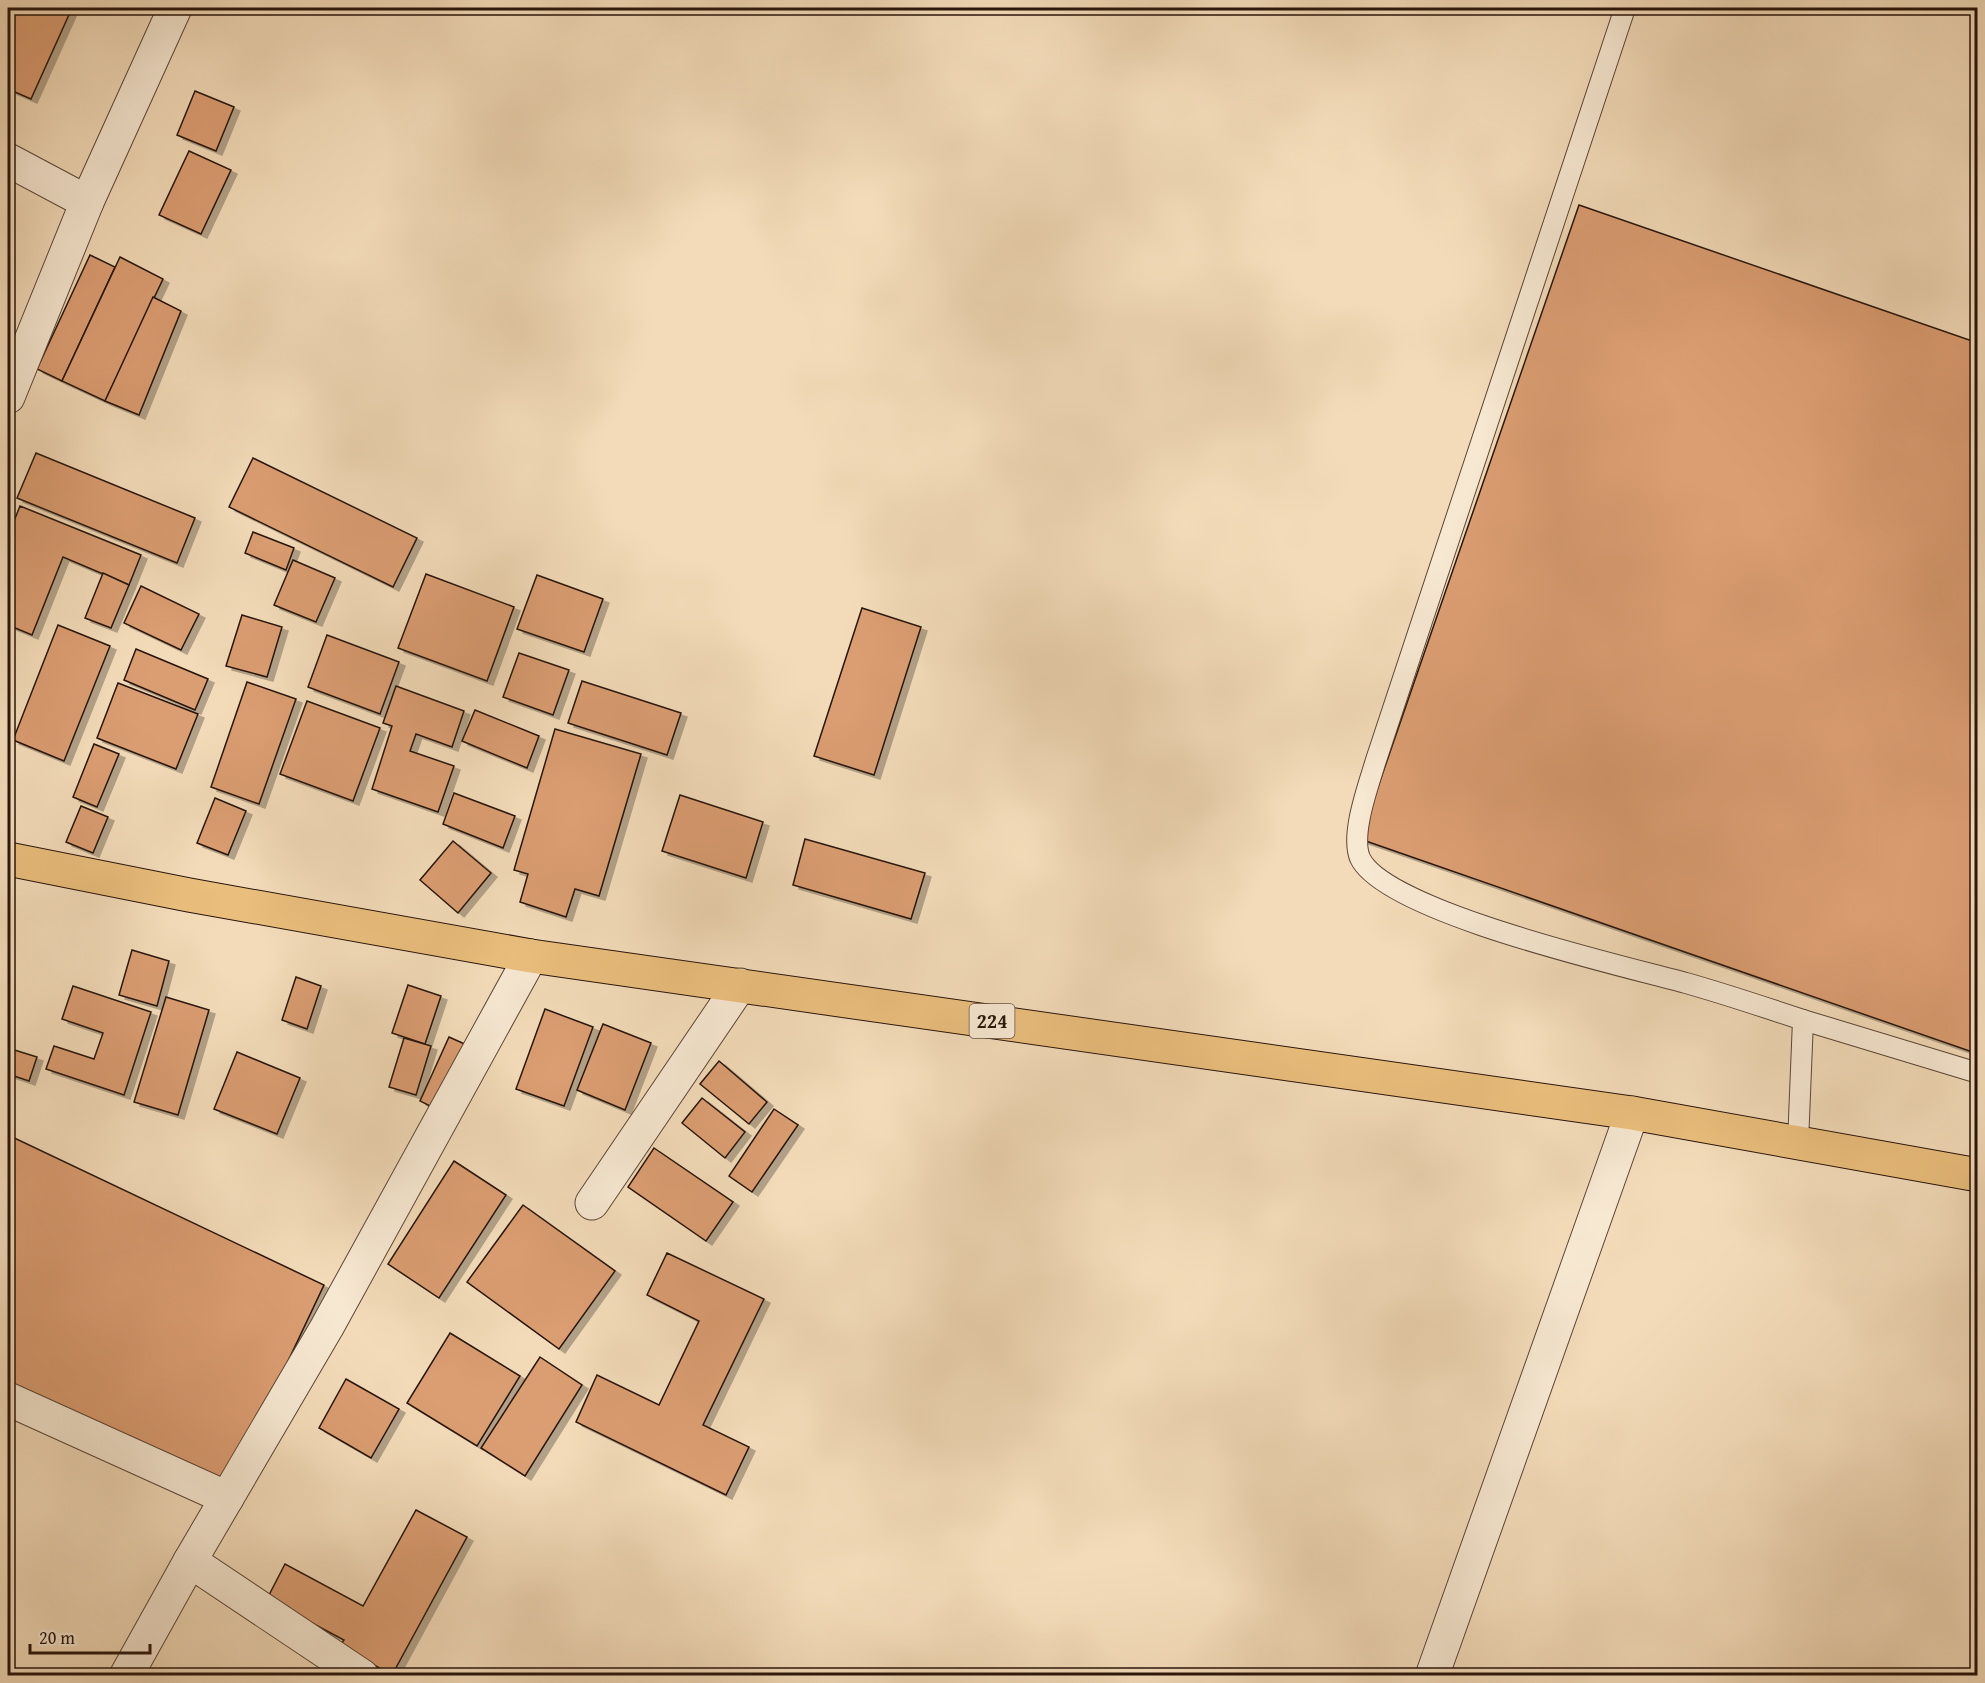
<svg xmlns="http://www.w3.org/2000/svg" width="1985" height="1683" font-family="'Gentium Book Plus',serif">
<defs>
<filter id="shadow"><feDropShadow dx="6" dy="4" stdDeviation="0" flood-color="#0004"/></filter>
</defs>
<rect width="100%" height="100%" fill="#f3dbb9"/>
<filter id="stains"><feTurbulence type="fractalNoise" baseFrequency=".00333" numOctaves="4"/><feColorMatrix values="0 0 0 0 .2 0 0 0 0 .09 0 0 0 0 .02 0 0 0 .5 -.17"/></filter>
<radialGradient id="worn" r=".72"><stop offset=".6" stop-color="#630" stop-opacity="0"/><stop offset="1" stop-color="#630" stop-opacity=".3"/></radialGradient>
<!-- building -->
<g fill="#db9d72" stroke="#28150b" stroke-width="1.5" filter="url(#shadow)">
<polygon points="10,8 72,8 31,99 8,89 8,12"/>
<polygon points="195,91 234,107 216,151 177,135"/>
<polygon points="189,151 231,170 201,234 159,215"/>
<polygon points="1579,205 1978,343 1978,1054 1360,839"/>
<polygon points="90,255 115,267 62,381 37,369"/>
<polygon points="120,257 163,279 105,401 62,381"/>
<polygon points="153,297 181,311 139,415 105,401"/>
<polygon points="36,453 195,518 177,563 17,498"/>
<polygon points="253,458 417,538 393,587 229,507"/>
<polygon points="20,506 141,555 129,585 63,557 32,635 8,625 8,536"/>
<polygon points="253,532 294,548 286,570 245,553"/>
<polygon points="293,560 335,578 316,622 274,605"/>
<polygon points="103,573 129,585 111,628 85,618"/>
<polygon points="426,574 514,607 487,681 398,648"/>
<polygon points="537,575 603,599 584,652 517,629"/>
<polygon points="141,586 199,614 181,650 124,623"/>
<polygon points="862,608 921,627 874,775 814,756"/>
<polygon points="242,615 282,627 267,677 226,666"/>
<polygon points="58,625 110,646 64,761 13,740"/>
<polygon points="327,635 399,662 380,714 308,687"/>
<polygon points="136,649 208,679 195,710 124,680"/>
<polygon points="519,653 569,670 553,715 503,697"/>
<polygon points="582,681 681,713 667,755 568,723"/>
<polygon points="247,682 296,699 259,804 211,787"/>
<polygon points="118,683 198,714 176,769 97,738"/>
<polygon points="396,686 464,711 452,747 416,734 410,751 454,766 438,812 372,789 392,726 383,723"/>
<polygon points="307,701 380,728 353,801 280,774"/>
<polygon points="475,710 539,736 527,768 462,741"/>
<polygon points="555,729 641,754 599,896 575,889 566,917 520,902 528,874 514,870"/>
<polygon points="94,744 119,754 97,807 73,797"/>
<polygon points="454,793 515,816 503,848 443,824"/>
<polygon points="680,795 763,822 746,878 662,851"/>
<polygon points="215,798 246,811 228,855 197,843"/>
<polygon points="81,806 108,817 93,853 66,842"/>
<polygon points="805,839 925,873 911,919 793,885"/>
<polygon points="453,841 491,873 458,913 420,880"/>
<polygon points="132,950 169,961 157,1006 119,995"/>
<polygon points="296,977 321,986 307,1029 282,1020"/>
<polygon points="408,985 441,996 425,1044 392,1033"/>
<polygon points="73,986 151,1012 124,1095 46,1069 54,1046 94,1059 103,1033 62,1019"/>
<polygon points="166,997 209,1010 178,1115 134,1102"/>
<polygon points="545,1009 593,1027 564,1106 516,1089"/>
<polygon points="603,1024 651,1043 625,1110 577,1090"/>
<polygon points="449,1037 469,1046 440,1111 420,1101"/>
<polygon points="404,1038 431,1046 416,1095 389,1087"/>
<polygon points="8,1048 37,1057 29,1081 8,1074"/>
<polygon points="237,1052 300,1078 277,1134 214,1109"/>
<polygon points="719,1061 767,1102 749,1124 700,1084"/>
<polygon points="702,1098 745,1132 725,1158 682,1123"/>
<polygon points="774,1109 798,1125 752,1192 729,1176"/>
<polygon points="8,1135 324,1285 226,1492 8,1388"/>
<polygon points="654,1148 733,1202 706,1241 628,1187"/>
<polygon points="454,1161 506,1195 439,1298 388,1264"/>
<polygon points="523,1205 615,1271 559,1349 467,1282"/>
<polygon points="667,1253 764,1299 703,1425 749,1447 726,1495 576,1422 597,1375 659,1405 699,1321 647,1295"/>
<polygon points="450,1333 520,1376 477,1446 407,1403"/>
<polygon points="540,1357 582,1385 525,1476 481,1448"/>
<polygon points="346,1379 399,1409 371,1458 319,1428"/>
<polygon points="416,1510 467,1537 392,1675 340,1646 344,1640 267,1599 285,1564 363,1606"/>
</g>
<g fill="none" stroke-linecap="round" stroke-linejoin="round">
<!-- service casing -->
<g stroke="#5b4636" stroke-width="22">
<g id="service">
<path d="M1625 8 1376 760C1369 784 1350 834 1360 858 1385 912 1624 966 1686 983 1725 994 1764 1007 1803 1020L1798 1143"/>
<polyline points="1803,1020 1978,1073"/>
</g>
</g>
<!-- minor casing -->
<g stroke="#5b4636" stroke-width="35">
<g id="minor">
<polyline points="8,160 87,202"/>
<polyline points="8,397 87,202 175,8"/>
<polyline points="592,1203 740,985"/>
<polyline points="8,1399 227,1498"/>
<polyline points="190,1561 362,1676"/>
<polyline points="126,1676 190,1561 327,1327 531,956"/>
<polyline points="1432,1676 1632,1113"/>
</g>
</g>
<!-- primary casing -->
<g stroke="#28150b" stroke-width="35">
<polyline id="primary" points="8,859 189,895 531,956 1632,1113 1978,1175"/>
</g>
<!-- service -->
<use href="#service" stroke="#f7e8d2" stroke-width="20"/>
<!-- minor -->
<use href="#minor" stroke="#f7e8d2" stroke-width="33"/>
<!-- primary -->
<use href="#primary" stroke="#eabe7c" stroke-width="33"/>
</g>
<g text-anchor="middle" stroke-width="4.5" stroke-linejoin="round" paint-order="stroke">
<!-- shield labels -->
<rect fill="#f7e8d2" stroke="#665447" stroke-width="1.5" x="969.5" y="1004" width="45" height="34" rx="4.5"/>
<g font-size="20" font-weight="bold" fill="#28150b">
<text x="992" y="1028">224</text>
</g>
</g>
<!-- margin -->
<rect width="1985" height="1683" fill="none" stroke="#f3dbb9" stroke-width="30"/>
<rect x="9" y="9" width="1967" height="1665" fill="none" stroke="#28150b" stroke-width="3"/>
<rect x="15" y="15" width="1955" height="1653" fill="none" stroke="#28150b" stroke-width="1.5"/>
<!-- scale -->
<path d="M30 1644v9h120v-9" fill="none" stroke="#28150b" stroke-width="3"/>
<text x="39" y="1644" font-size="18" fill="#28150b" stroke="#f7e8d2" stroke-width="4.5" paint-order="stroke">20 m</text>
<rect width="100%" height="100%" filter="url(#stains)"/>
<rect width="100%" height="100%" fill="url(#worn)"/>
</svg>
